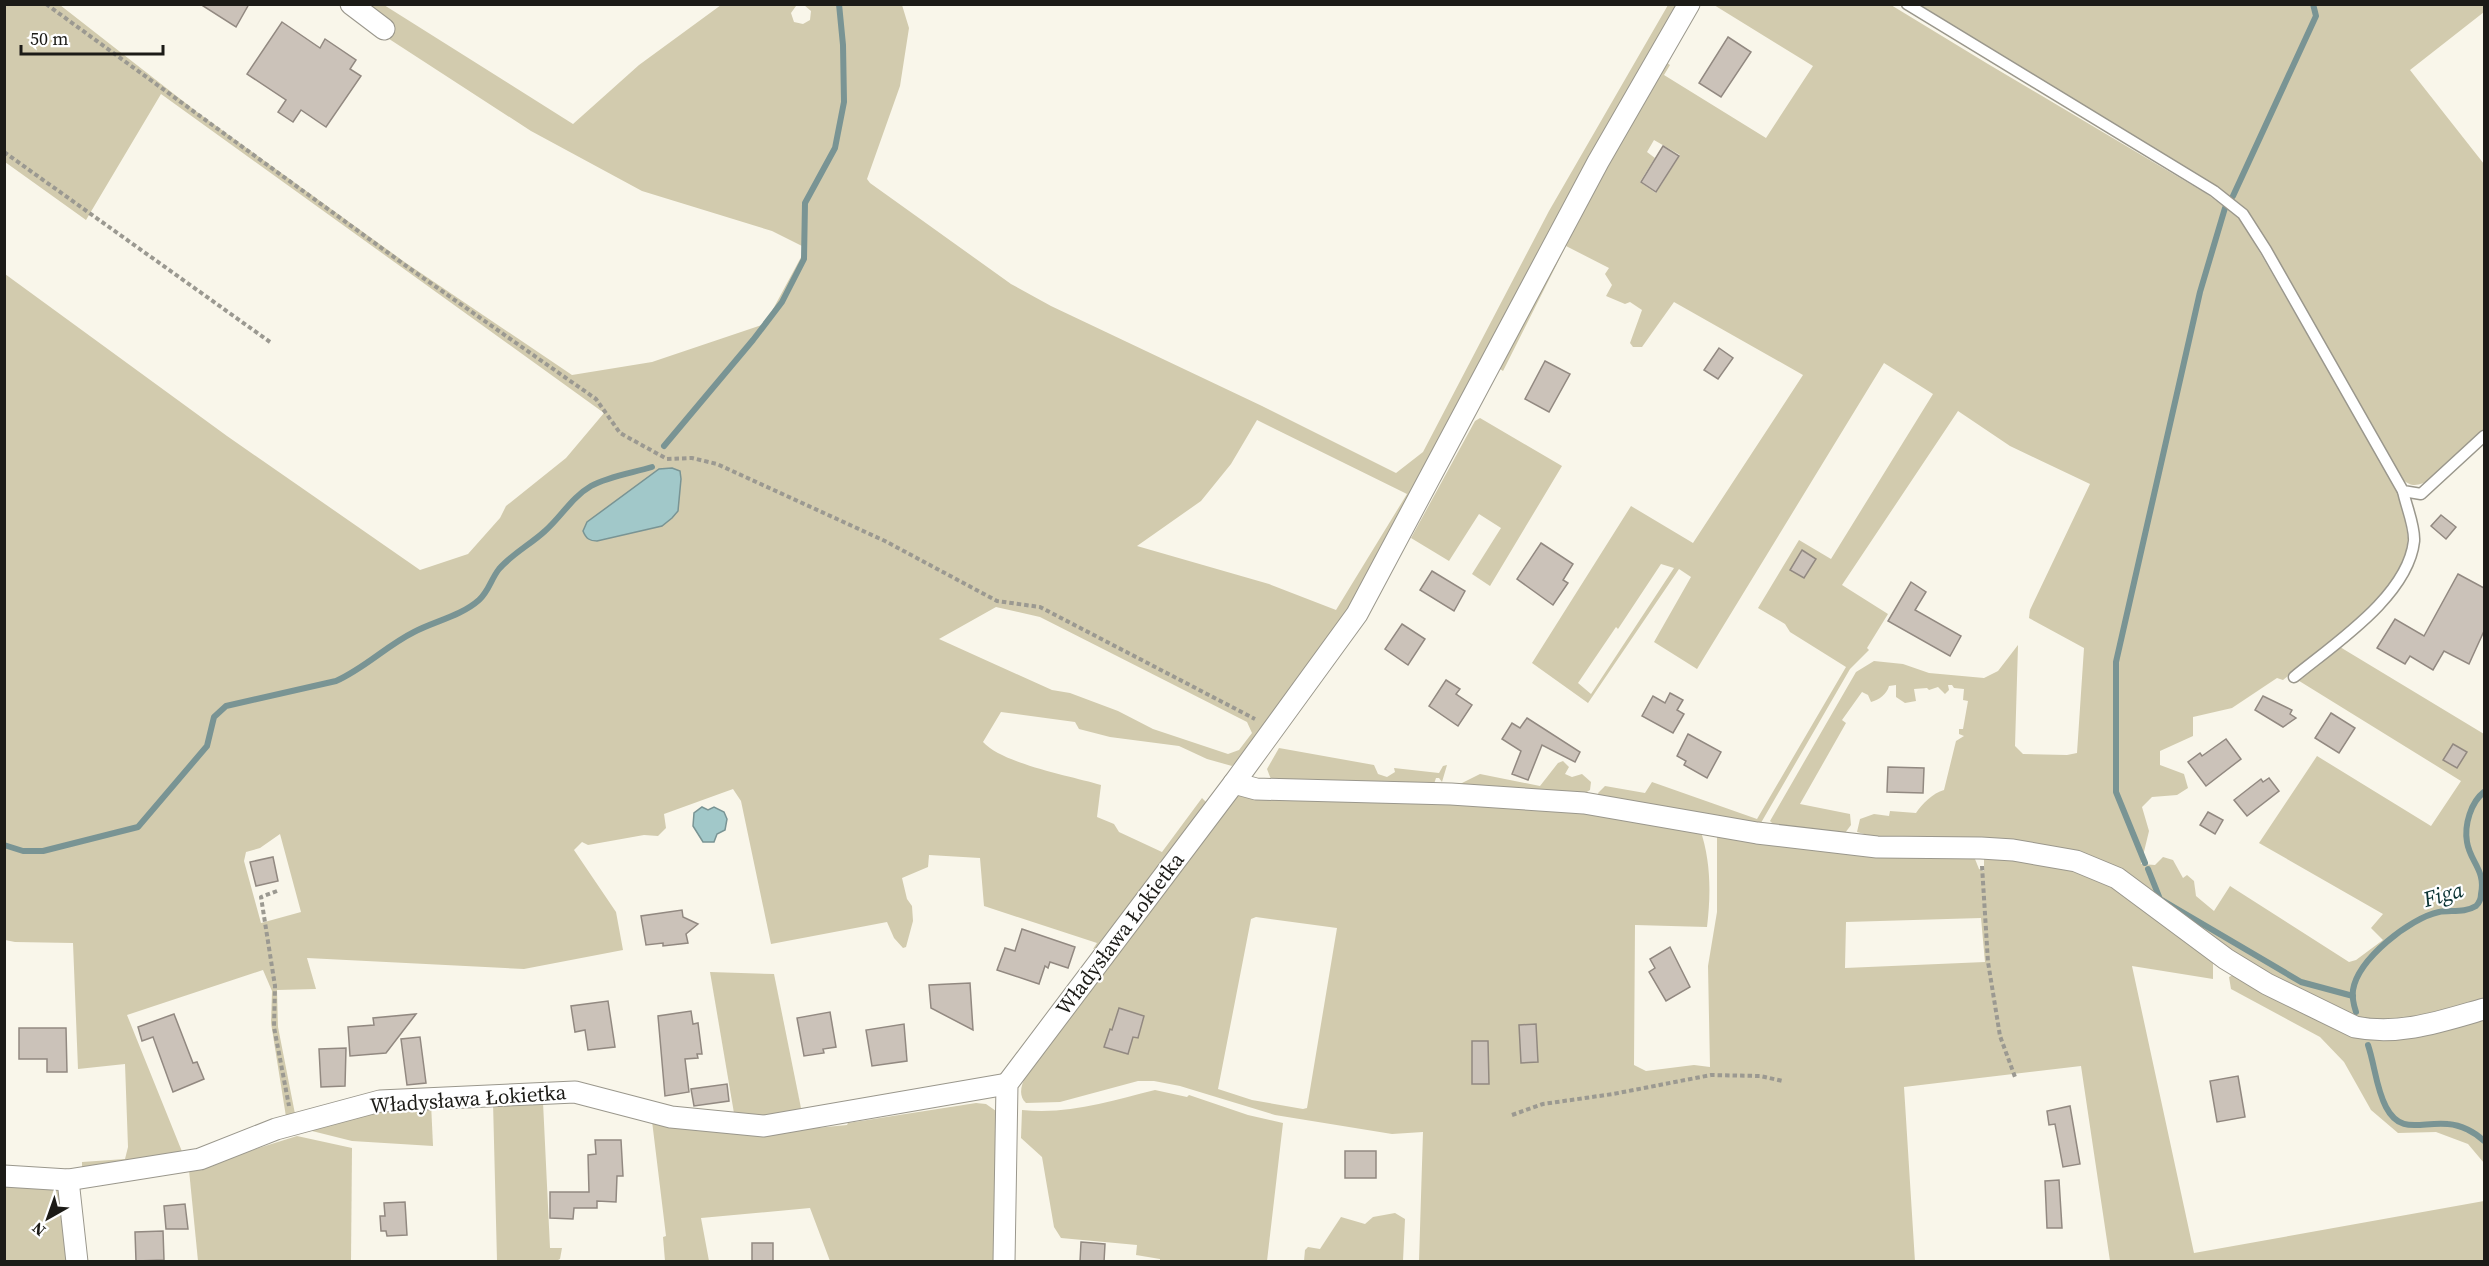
<svg xmlns="http://www.w3.org/2000/svg" width="2489" height="1266" font-family="'Source Serif 4',serif">
<rect width="100%" height="100%" fill="#f9f6ea"/>
<!-- green -->
<g fill="#d2cbae" fill-rule="evenodd">
<path d="M5 5H60L197 112 406 263 572 375 652 362 765 324 806 248 772 231 642 191 531 131 383 35 361 5H384L573 124 639 65 721 5H902L909 28 900 86 867 179 870 183 1011 284 1051 306 1262 406 1396 473 1423 452 1549 211 1668 5H1682L1345 617 1260 737 1232 766 1207 759 1179 746 1110 737 1079 729 1075 722 1001 712 983 742C1003 764 1071 776 1101 785L1097 817 1114 824 1119 832 1162 852 1202 798 1208 804 1104 946 1093 949 1097 943 984 906 980 858 929 855 928 867 902 878 907 899 912 906 913 921 906 947 903 948 894 938 887 922 771 944 741 801 733 789 664 814 666 828 658 836 644 835 588 845 582 842 574 850 616 912 623 950 524 969 307 958 316 989 277 990 278 1027 296 1119 287 1123 271 1023 272 991 263 970 127 1015 183 1154 82 1173V1162L125 1159 128 1147 125 1064 78 1069 73 943 15 942 5 940V274L227 436 420 570 468 554 500 518 506 506 566 458 604 413 161 94 86 220 5 162ZM804 5 811 11 810 20 803 24 794 22 791 13 796 6ZM1257 420 1407 494 1336 610 1269 584 1137 546 1201 501 1231 464ZM996 607 1040 617 1247 722 1252 733 1239 750 1228 754 1153 729 1118 711 1070 693 1052 690 939 639ZM280 834 301 912 261 923 244 861 246 852 260 848Z"/>
<path d="M1714 5H1891L1988 64 2207 194 2240 218 2401 497 2408 538 2404 565 2385 591 2347 628 2283 680 2277 678 2232 708 2193 717V736L2160 751V765L2184 774 2188 788 2177 795 2152 797 2142 807 2149 831 2141 864 2155 865 2163 857 2173 860 2183 878 2187 875 2194 881 2196 896 2214 911 2230 886 2349 962 2356 960 2383 940 2371 928 2383 914 2259 843 2317 756 2431 826 2461 781 2296 679 2340 647 2484 734V1004L2373 1028 2226 953 2112 869 1875 837 1857 832 1860 819 1874 814 1889 816 1890 811 1916 813C1922 804 1933 793 1944 790L1956 741 1964 736 1959 734V729H1963L1968 701 1963 700 1964 689 1954 688 1952 685H1948L1949 690 1945 694 1938 687 1929 690 1927 688 1914 689 1916 701 1905 703 1896 697V685L1889 686C1887 694 1879 700 1871 702L1868 695 1862 692 1842 720 1846 723 1800 804 1850 814 1851 825 1845 833 1774 825 1770 821 1856 672 1874 661 1903 664 1929 673 1984 678 1998 671 2018 645 2015 746 2023 754 2067 755 2077 753 2084 648 2029 618 2030 610 2090 484 2010 446 1958 411 1842 585 1888 614 1867 648 1869 650 1850 669 1758 828 1602 803 1598 793 1605 786 1645 793 1652 782 1757 819 1846 667 1790 632 1785 624 1758 608 1799 540 1831 559 1933 394 1884 363 1697 669 1654 642 1691 577 1679 569 1588 703 1532 663 1631 506 1693 543 1803 375 1674 302 1642 347H1633L1630 343 1642 310 1630 302 1625 304 1606 296 1612 285 1605 274 1609 268 1566 246 1503 371 1497 367 1663 60 1670 65 1664 75 1766 138 1813 66ZM1654 140 1680 155 1656 193 1640 182 1655 158 1647 152ZM1661 564 1674 568 1591 694 1578 683 1616 627 1618 629Z"/>
<path d="M1910 5H2484V12L2410 70 2484 164V432C2469 446 2434 487 2413 485 2407 484 2402 479 2397 475L2245 212 2215 185Z"/>
<polygon points="1480,418 1562,466 1490,586 1472,574 1501,528 1479,514 1449,561 1411,538 1475,421"/>
<polygon points="1279,748 1374,765 1378,774 1387,777 1395,772 1394,768 1439,773 1443,766 1447,765 1442,782 1439,778 1436,778 1434,784 1272,782 1267,769"/>
<polygon points="1563,761 1569,767 1565,774 1572,777 1582,774 1591,782 1590,790 1579,797 1460,784 1480,774 1540,786 1558,763"/>
<path d="M1263 794 1541 804 1700 829C1711 861 1711 894 1707 927L1635 925 1634 1065 1646 1071 1694 1065 1710 1067 1708 966 1717 912V832L1973 854 1979 869 1984 871V857L2054 861 2115 884 2213 961V979L2132 966 2194 1253 2484 1201V1261H2110L2081 1066 1904 1087 1915 1262 1419 1261 1423 1132 1392 1134 1275 1115 1180 1086 1154 1081H1138L1060 1102 1026 1103C1014 1092 1027 1074 1033 1062L1234 796ZM1256 917 1337 928 1307 1108 1303 1109 1252 1100 1218 1089 1251 919ZM1981 918 1985 962 1845 968 1846 922Z"/>
<polygon points="710,972 774,974 802,1113 735,1119"/>
<polygon points="2235,974 2326,1022 2484,1018 2484,1163 2468,1144 2436,1132 2398,1133 2371,1110 2344,1062 2320,1037 2231,989 2229,977"/>
<path d="M1155 1090 1187 1097 1189 1095 1248 1115 1283 1123 1267 1261H1160V1259L1136 1255 1137 1245 1061 1238 1054 1227 1042 1157 1021 1138 1022 1110C1068 1115 1111 1101 1155 1090Z"/>
<polygon points="493,1102 543,1102 550,1248 562,1248 560,1259 554,1262 497,1261"/>
<polygon points="431,1103 433,1146 352,1141 308,1130 343,1115"/>
<polygon points="976,1103 986,1104 996,1111 997,1261 830,1261 810,1208 701,1218 709,1261 665,1261 663,1237 666,1236 652,1121 712,1132 755,1134 847,1125 848,1123"/>
<polygon points="297,1136 352,1148 351,1261 198,1261 189,1170"/>
<polygon points="5,1186 58,1190 63,1197 69,1261 5,1262"/>
<polygon points="1395,1213 1405,1219 1403,1261 1304,1261 1305,1250 1308,1247 1320,1249 1341,1217 1365,1224 1373,1217"/>
</g>
<!-- water -->
<g fill="#a1c8c9" stroke="#799494" stroke-width="1.5">
<path d="M672 468 680 471 681 479 678 511 672 518 662 526 597 541C590 541 586 539 583 531L587 522 659 469Z"/>
<polygon points="702,807 708,810 714,807 724,812 727,819 725,830 717,834 714,842 703,842 693,826 694,813"/>
</g>
<g fill="none" stroke-linecap="round" stroke-linejoin="round">
<!-- stream -->
<g stroke="#799494" stroke-width="6">
<polyline points="2233,196 2316,16 2313,4"/>
<polyline points="664,446 753,340 782,302 804,259 805,203 835,148 844,102 843,45 839,4"/>
<path d="M4 845 23 851H43L138 827 207 746 214 717 226 706 336 681C365 668 386 646 414 632 435 621 461 616 479 600 489 591 491 579 499 569 512 554 531 544 545 531 561 517 572 497 591 486 609 476 632 473 652 467"/>
<polyline points="2145,863 2116,792 2116,662 2200,292 2225,208"/>
<polyline points="2148,869 2160,899 2301,982 2353,996"/>
<path d="M2356 1012C2354 1006 2352 997 2353 990 2358 959 2410 918 2439 912 2451 910 2465 913 2476 906 2479 903 2481 898 2481 894 2486 870 2470 862 2467 842 2464 825 2471 802 2484 792"/>
<path d="M2368 1045C2375 1066 2376 1088 2386 1107 2401 1136 2422 1121 2448 1124 2461 1125 2475 1132 2484 1141"/>
</g>
</g>
<!-- building -->
<g fill="#cbc2b9" stroke="#928981" stroke-width="1.5">
<polygon points="200,4 249,4 236,27"/>
<polygon points="282,22 320,48 325,39 356,60 350,69 361,76 326,127 301,110 293,122 278,112 286,100 247,74"/>
<polygon points="1728,37 1751,52 1721,97 1699,83"/>
<polygon points="1663,146 1679,156 1656,192 1641,182"/>
<polygon points="1719,348 1733,358 1718,379 1704,370"/>
<polygon points="1545,361 1570,374 1549,412 1525,399"/>
<polygon points="2441,515 2456,527 2446,539 2431,526"/>
<polygon points="1541,543 1573,564 1563,580 1568,583 1553,605 1517,579"/>
<polygon points="1802,550 1816,559 1804,578 1790,570"/>
<polygon points="1432,571 1465,591 1454,611 1420,590"/>
<polygon points="2458,574 2484,588 2484,631 2469,664 2444,651 2433,670 2410,656 2405,664 2377,648 2395,619 2424,636"/>
<polygon points="1911,582 1926,592 1915,610 1961,636 1950,656 1888,621"/>
<polygon points="1402,624 1425,639 1408,665 1385,649"/>
<polygon points="1446,680 1460,689 1456,694 1472,705 1458,726 1429,706"/>
<polygon points="1670,693 1683,700 1677,710 1684,714 1673,733 1642,716 1653,696 1665,703"/>
<polygon points="2263,696 2292,710 2290,714 2296,718 2283,727 2255,710"/>
<polygon points="2331,713 2355,728 2339,753 2315,738"/>
<polygon points="1527,718 1580,752 1575,762 1542,745 1528,780 1512,774 1521,751 1502,739 1512,723 1520,728"/>
<polygon points="1688,734 1721,752 1707,778 1684,765 1686,761 1677,756"/>
<polygon points="2226,739 2241,759 2206,786 2188,762 2200,753 2202,756"/>
<polygon points="2453,744 2467,752 2457,768 2443,760"/>
<polygon points="1888,767 1924,768 1923,793 1887,792"/>
<polygon points="2269,778 2279,791 2247,816 2234,800 2261,779 2263,782"/>
<polygon points="2208,812 2223,820 2215,834 2200,825"/>
<polygon points="273,857 278,881 256,886 250,862"/>
<polygon points="682,910 683,917 698,924 686,934 688,943 663,946 663,943 646,945 641,916"/>
<polygon points="1022,929 1075,947 1068,968 1050,962 1048,968 1045,966 1039,984 997,970 1005,948 1015,951"/>
<polygon points="1670,947 1690,987 1666,1001 1649,972 1655,968 1650,959"/>
<polygon points="970,983 973,1030 931,1008 929,985"/>
<polygon points="608,1001 615,1047 588,1050 585,1030 575,1032 571,1006"/>
<polygon points="1119,1008 1144,1016 1138,1038 1133,1037 1128,1054 1104,1047 1110,1029 1112,1030"/>
<polygon points="691,1011 693,1024 698,1023 702,1054 697,1054 698,1058 685,1059 689,1092 665,1096 658,1016"/>
<polygon points="830,1012 836,1047 823,1049 824,1053 804,1056 797,1018"/>
<polygon points="174,1014 193,1063 197,1062 204,1079 173,1092 153,1037 142,1041 138,1027"/>
<polygon points="416,1014 386,1053 350,1056 348,1027 374,1025 373,1018"/>
<polygon points="904,1024 907,1061 872,1066 866,1030"/>
<polygon points="1536,1024 1538,1062 1521,1063 1519,1025"/>
<polygon points="19,1028 66,1028 67,1072 47,1072 47,1059 19,1059"/>
<polygon points="420,1037 426,1083 407,1085 401,1039"/>
<polygon points="1472,1041 1488,1041 1489,1084 1472,1084"/>
<polygon points="346,1048 345,1086 321,1087 319,1049"/>
<polygon points="2238,1076 2245,1117 2217,1122 2210,1081"/>
<polygon points="727,1084 729,1101 694,1106 691,1089"/>
<polygon points="2070,1106 2080,1164 2063,1167 2055,1124 2049,1125 2047,1111"/>
<polygon points="595,1140 621,1140 623,1176 617,1176 616,1202 597,1201 597,1208 574,1208 573,1219 550,1218 550,1192 589,1192 588,1155 596,1154"/>
<rect x="1345" y="1151" width="31" height="27"/>
<polygon points="2059,1180 2062,1228 2047,1228 2045,1181"/>
<polygon points="405,1202 407,1235 387,1236 386,1231 381,1231 380,1216 385,1216 384,1203"/>
<polygon points="185,1204 188,1229 166,1229 164,1206"/>
<polygon points="163,1231 164,1260 136,1261 135,1232"/>
<polygon points="1081,1242 1105,1244 1104,1262 1080,1262"/>
<rect x="752" y="1243" width="21" height="19"/>
</g>
<g fill="none" stroke-linecap="round" stroke-linejoin="round">
<!-- service casing -->
<g stroke="#9a978c" stroke-width="13">
<g id="service">
<polyline points="1907,4 2214,191 2243,214 2266,250 2403,491 2421,494 2484,436"/>
<path d="M2294 677C2334 644 2408 596 2414 541 2415 526 2406 506 2403 491"/>
</g>
</g>
<!-- minor casing -->
<g stroke="#9a978c" stroke-width="23">
<g id="minor">
<polyline points="351,4 384,29"/>
<path d="M1234 783 1256 789 1451 794 1584 803 1757 833 1877 847 1981 848 2013 850 2076 861 2117 878 2226 959 2267 984 2355 1027C2400 1036 2442 1021 2484 1009"/>
<polyline points="4,1176 68,1180 200,1159 276,1129 380,1101 575,1092 671,1117 764,1126 1007,1084"/>
<polyline points="68,1180 77,1262"/>
<polyline points="1004,1262 1007,1084 1234,783 1357,614 1598,162 1689,4"/>
</g>
</g>
<!-- path -->
<g stroke="#9b9991" stroke-width="4" stroke-dasharray="4.5 3" stroke-linecap="butt">
<polyline points="46,4 409,268 596,399 620,433 667,459 692,458 717,464 885,541 997,601 1040,607 1255,719"/>
<polyline points="4,152 270,342"/>
<polyline points="1982,866 1988,962 2000,1036 2015,1077"/>
<polyline points="277,891 261,897 275,986 274,1027 289,1106"/>
<polyline points="1512,1115 1543,1104 1613,1094 1711,1075 1760,1076 1783,1081"/>
</g>
<!-- service -->
<use href="#service" stroke="#fff" stroke-width="10"/>
<!-- minor -->
<use href="#minor" stroke="#fff" stroke-width="21"/>
</g>
<g text-anchor="middle" stroke-width="4.5" stroke-linejoin="round" paint-order="stroke">
<!-- street labels -->
<g font-size="21" fill="#1c1b17" stroke="#fff">
<text transform="translate(1120 934) rotate(-53)" y="7">Władysława Łokietka</text>
<text transform="translate(468 1099) rotate(-4)" y="7">Władysława Łokietka</text>
</g>
<!-- water labels -->
<g font-size="22" font-style="italic" fill="#093233" stroke="#fff">
<text transform="translate(2443 894) rotate(-16)" y="8">Figa</text>
</g>
</g>
<!-- border -->
<rect width="2489" height="1266" fill="none" stroke="#1c1b17" stroke-width="12"/>
<!-- north arrow -->
<g transform="translate(48 1218) rotate(220)" stroke="#ffffff" stroke-width="4.5" paint-order="stroke">
<path d="M0-4.5L10 22L0 15L-10 22Z" fill="#1c1b17"/>
<text y="-9" font-size="16" font-weight="bold" text-anchor="middle" fill="#1c1b17">N</text>
</g>
<!-- scale -->
<path d="M21 45v9h142v-9" fill="none" stroke="#1c1b17" stroke-width="3"/>
<text x="30" y="45" font-size="18" fill="#1c1b17" stroke="#ffffff" stroke-width="4.5" paint-order="stroke">50 m</text>
</svg>
